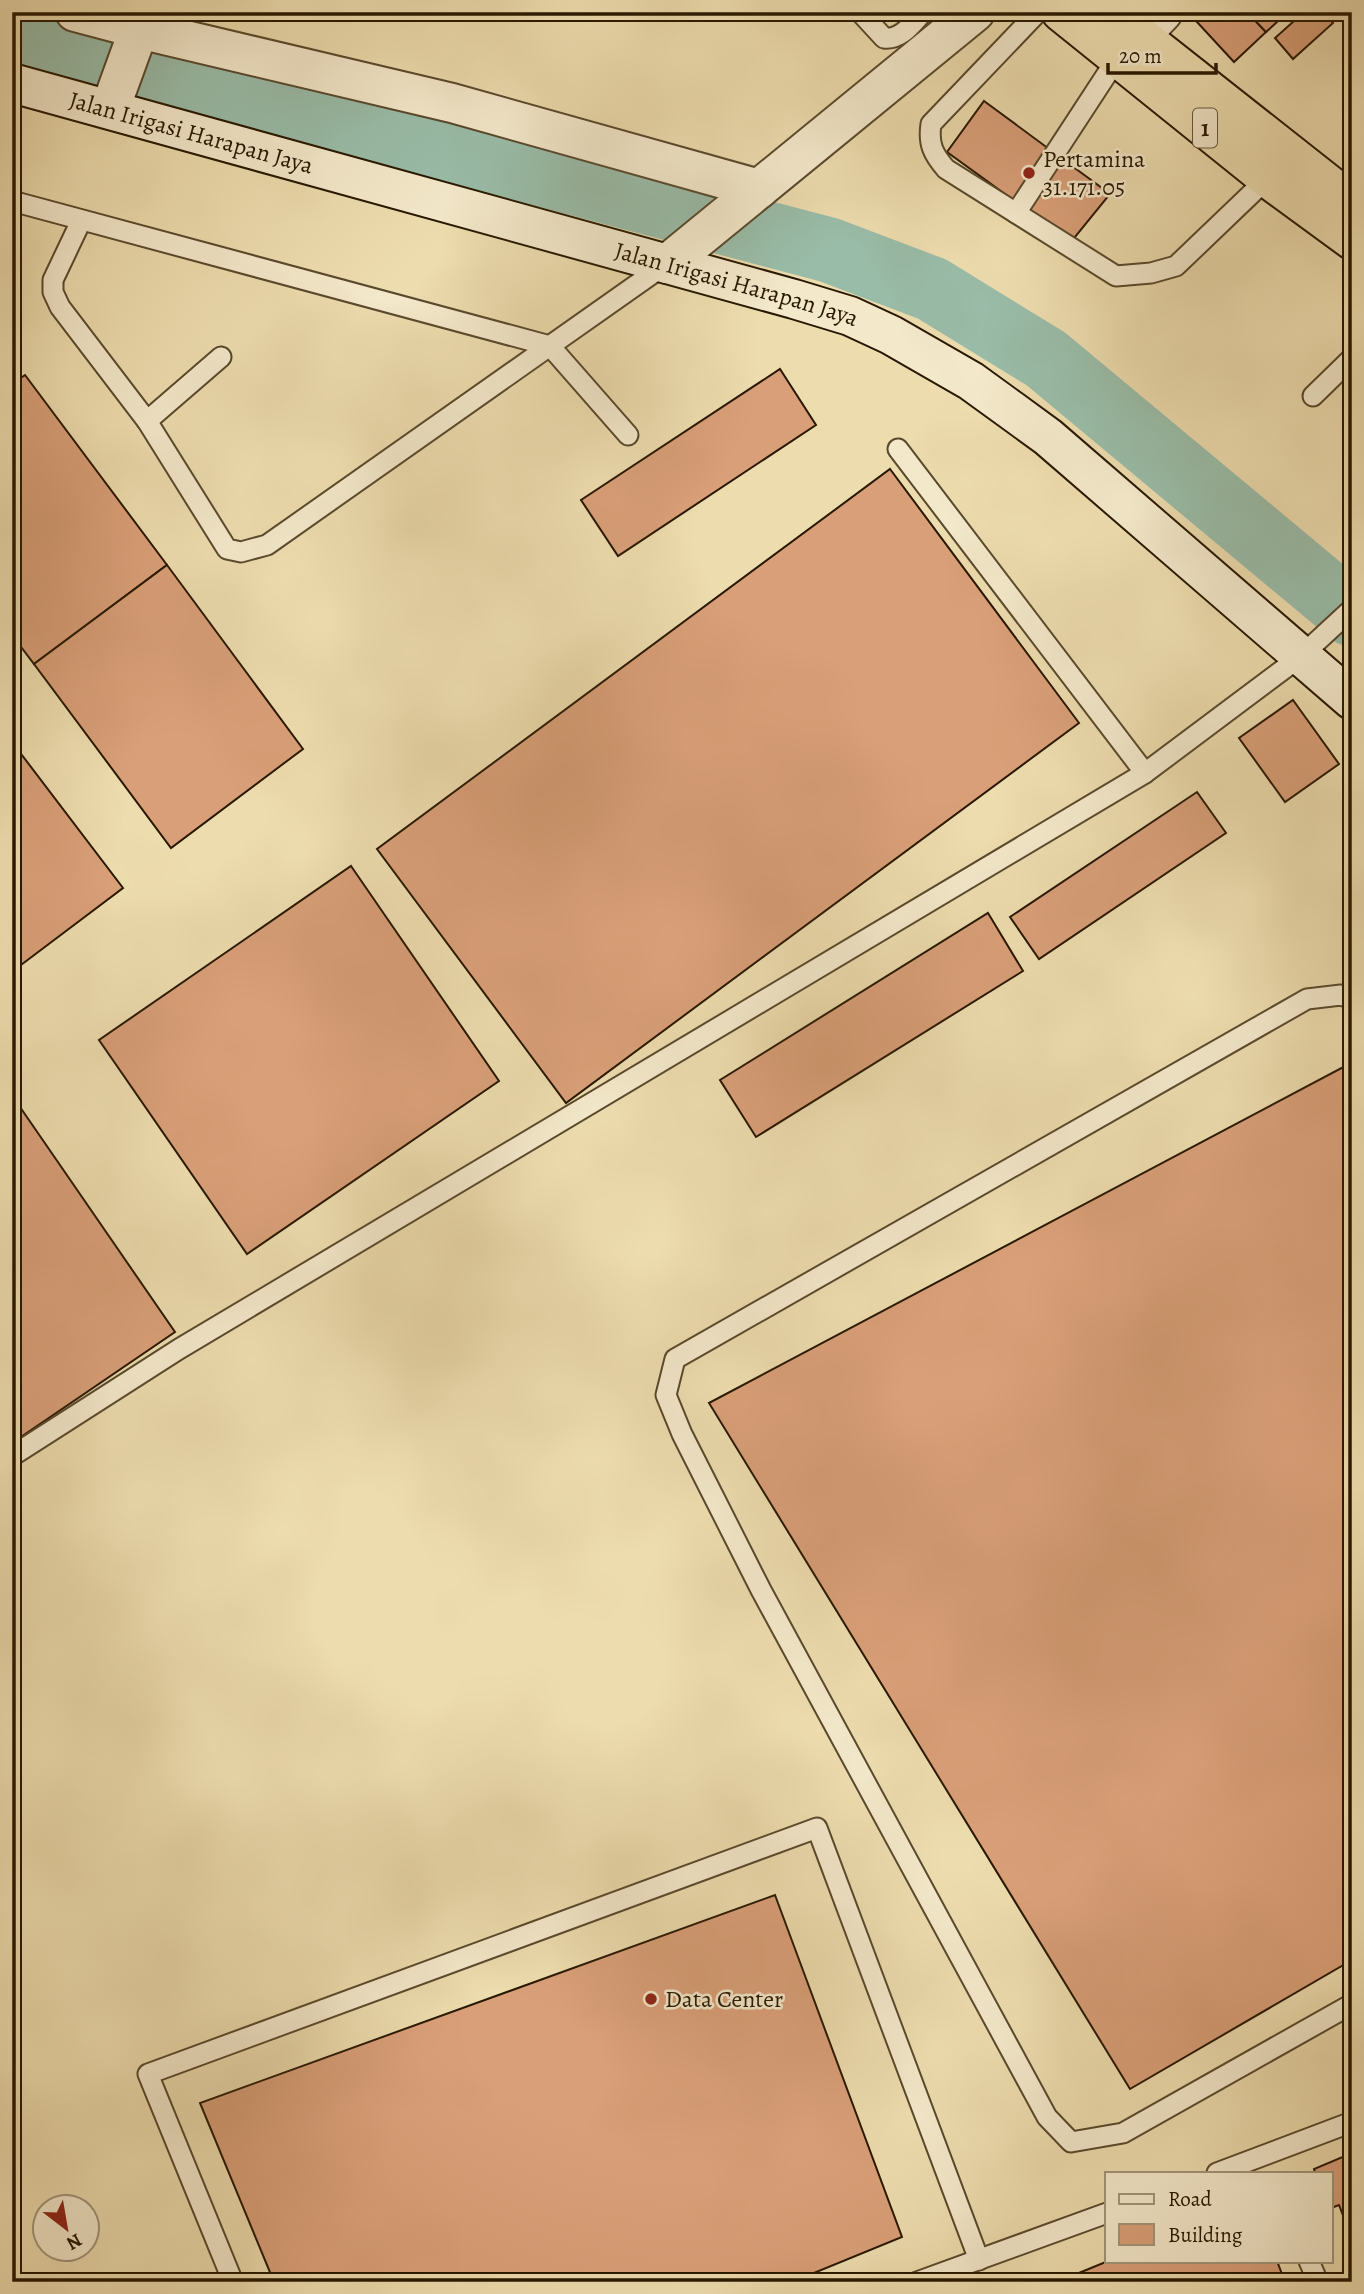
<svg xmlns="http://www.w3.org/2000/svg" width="1364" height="2294" font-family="Alegreya,serif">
<rect width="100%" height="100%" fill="#eddcae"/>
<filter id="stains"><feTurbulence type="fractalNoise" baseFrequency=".00286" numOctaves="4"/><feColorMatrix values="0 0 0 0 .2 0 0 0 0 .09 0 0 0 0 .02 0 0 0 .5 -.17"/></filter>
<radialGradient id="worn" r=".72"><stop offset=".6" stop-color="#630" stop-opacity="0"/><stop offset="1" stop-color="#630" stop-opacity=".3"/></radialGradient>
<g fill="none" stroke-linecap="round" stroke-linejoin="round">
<!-- river -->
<polyline stroke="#99bca8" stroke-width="65" points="12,34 829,250 932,289 1046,359 1352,614"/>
</g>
<!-- building -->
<g fill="#d99f78" stroke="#281800" stroke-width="2">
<polygon points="1207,12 1247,12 1266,32 1234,62 1197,22"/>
<polygon points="1247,12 1288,12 1266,32"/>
<polygon points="1304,12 1324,12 1333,23 1293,59 1275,38"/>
<polygon points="984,101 1110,194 1071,242 947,152"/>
<polygon points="780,369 816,425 618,556 581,500"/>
<polygon points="25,375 167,565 34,664 12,635 12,384"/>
<polygon points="890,469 1079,723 566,1103 377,849"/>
<polygon points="167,565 303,749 171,848 34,664"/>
<polygon points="1293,700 1339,764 1285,802 1239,738"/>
<polygon points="12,742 123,888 13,971 12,970"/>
<polygon points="1197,792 1226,833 1039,959 1010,917"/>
<polygon points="351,866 499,1081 247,1254 99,1040"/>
<polygon points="988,913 1023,971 756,1137 720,1080"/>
<polygon points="1351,1063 1352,1960 1130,2089 709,1403"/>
<polygon points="20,1107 175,1332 12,1443 12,1112"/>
<polygon points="775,1895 902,2237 792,2282 274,2282 200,2103"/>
<polygon points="1352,2153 1352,2239 1339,2205 1331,2208 1331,2173 1315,2173 1314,2169"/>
<polygon points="1108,2261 1277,2261 1285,2282 1057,2282"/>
</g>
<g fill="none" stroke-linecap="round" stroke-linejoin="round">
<!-- lane casing -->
<g stroke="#59492c" stroke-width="23">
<g id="lane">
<path d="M860 12 884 38C901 40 912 24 923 12"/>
<path d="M1038 12 931 124C928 144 933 154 946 169L1116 276 1151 273 1176 266 1273 173"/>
<polyline points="12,201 550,346 628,435"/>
<polyline points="1016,213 1118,57"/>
<polyline points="81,221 53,280 53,292 60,307 147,421 227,549 241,552 267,545 666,264"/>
<polyline points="1313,396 1352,358"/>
<polyline points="147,421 221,357"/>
<polyline points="898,449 1145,773"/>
<polyline points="1352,999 1341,995 1307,999 675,1359 666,1395 682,1434 761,1590 1047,2117 1071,2142 1123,2133 1352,2004"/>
<polyline points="12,1456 179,1349 1145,773 1300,657 1352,609"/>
<polyline points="1217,2173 1352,2122"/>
<polyline points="1309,2261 1318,2282"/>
<polyline points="233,2282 148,2074 817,1828 979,2260"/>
<polyline points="917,2282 1107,2213"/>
</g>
</g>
<!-- street casing -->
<g stroke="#59492c" stroke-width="42">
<g id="street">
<polyline points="75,12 139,29 452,103 759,189"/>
<polyline points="1140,36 1163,12"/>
<polyline points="110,109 139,29"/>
<polyline points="667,264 975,12"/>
</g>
</g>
<!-- secondary casing -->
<g stroke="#281800" stroke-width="42">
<g id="secondary">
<path id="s1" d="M12 83 794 299 850 316 891 335 971 381 1011 410 1048 437 1352 700"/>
</g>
</g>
<!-- highway casing -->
<g stroke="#281800" stroke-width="42">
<g id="highway">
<polyline points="1061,12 1266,177 1352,240"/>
<polyline points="1110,12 1352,203"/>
</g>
</g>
<!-- lane -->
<use href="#lane" stroke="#f3e8ca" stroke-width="19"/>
<!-- street -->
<use href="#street" stroke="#f3e8ca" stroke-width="38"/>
<!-- secondary -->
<use href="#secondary" stroke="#f3e8ca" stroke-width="38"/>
<!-- highway -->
<use href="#highway" stroke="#eddcae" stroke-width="38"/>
</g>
<!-- markers -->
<g fill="#8f2418" stroke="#f3e8ca" stroke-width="2.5">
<circle cx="1029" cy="173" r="7"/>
<circle cx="651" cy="1999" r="7"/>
</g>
<g text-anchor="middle" stroke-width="5" stroke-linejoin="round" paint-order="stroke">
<!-- shield labels -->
<rect fill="#f3e8ca" stroke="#65563d" stroke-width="2" x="1193" y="108.5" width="24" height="39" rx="5"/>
<g font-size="23" font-weight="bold" fill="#281800">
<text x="1205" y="136">1</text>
</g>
<!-- street labels -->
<g font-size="24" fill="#281800" stroke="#f3e8ca">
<text dy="8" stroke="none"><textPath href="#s1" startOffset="186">Jalan Irigasi Harapan Jaya</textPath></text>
<text dy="8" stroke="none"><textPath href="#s1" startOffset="752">Jalan Irigasi Harapan Jaya</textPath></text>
</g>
<!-- poi labels -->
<g font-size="24" fill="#281800" stroke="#f3e8ca" text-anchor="start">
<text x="1043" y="167">Pertamina<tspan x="1043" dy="28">31.171.05</tspan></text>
<text x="665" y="2007">Data Center</text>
</g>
</g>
<!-- margin -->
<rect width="1364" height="2294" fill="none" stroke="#eddcae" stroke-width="42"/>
<rect x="14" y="14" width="1336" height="2266" fill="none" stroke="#281800" stroke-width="3.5"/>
<rect x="21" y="21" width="1322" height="2252" fill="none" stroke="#281800" stroke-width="2"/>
<!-- legend -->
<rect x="1105" y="2172" width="228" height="91" fill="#f3e8ca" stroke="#a29579" stroke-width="2"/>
<rect x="1119" y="2194" width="35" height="10" fill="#f3e8ca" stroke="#a29579" stroke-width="2"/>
<text x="1168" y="2206" font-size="21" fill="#281800">Road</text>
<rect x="1119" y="2224" width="35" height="21" fill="#d99f78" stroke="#a29579" stroke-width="2"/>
<text x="1168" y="2242" font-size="21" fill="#281800">Building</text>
<!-- north arrow -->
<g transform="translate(66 2228) rotate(149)"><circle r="33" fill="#f3e8ca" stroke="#a29579" stroke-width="2"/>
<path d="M0-5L12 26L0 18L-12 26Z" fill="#8f2418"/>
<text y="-10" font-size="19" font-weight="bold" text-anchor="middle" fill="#281800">N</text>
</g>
<!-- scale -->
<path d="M1108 63v10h108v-10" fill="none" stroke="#281800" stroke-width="3.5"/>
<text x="1119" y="63" font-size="21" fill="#281800" stroke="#f3e8ca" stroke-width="5" paint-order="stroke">20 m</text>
<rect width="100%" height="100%" filter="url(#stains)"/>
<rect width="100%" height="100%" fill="url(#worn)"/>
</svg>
